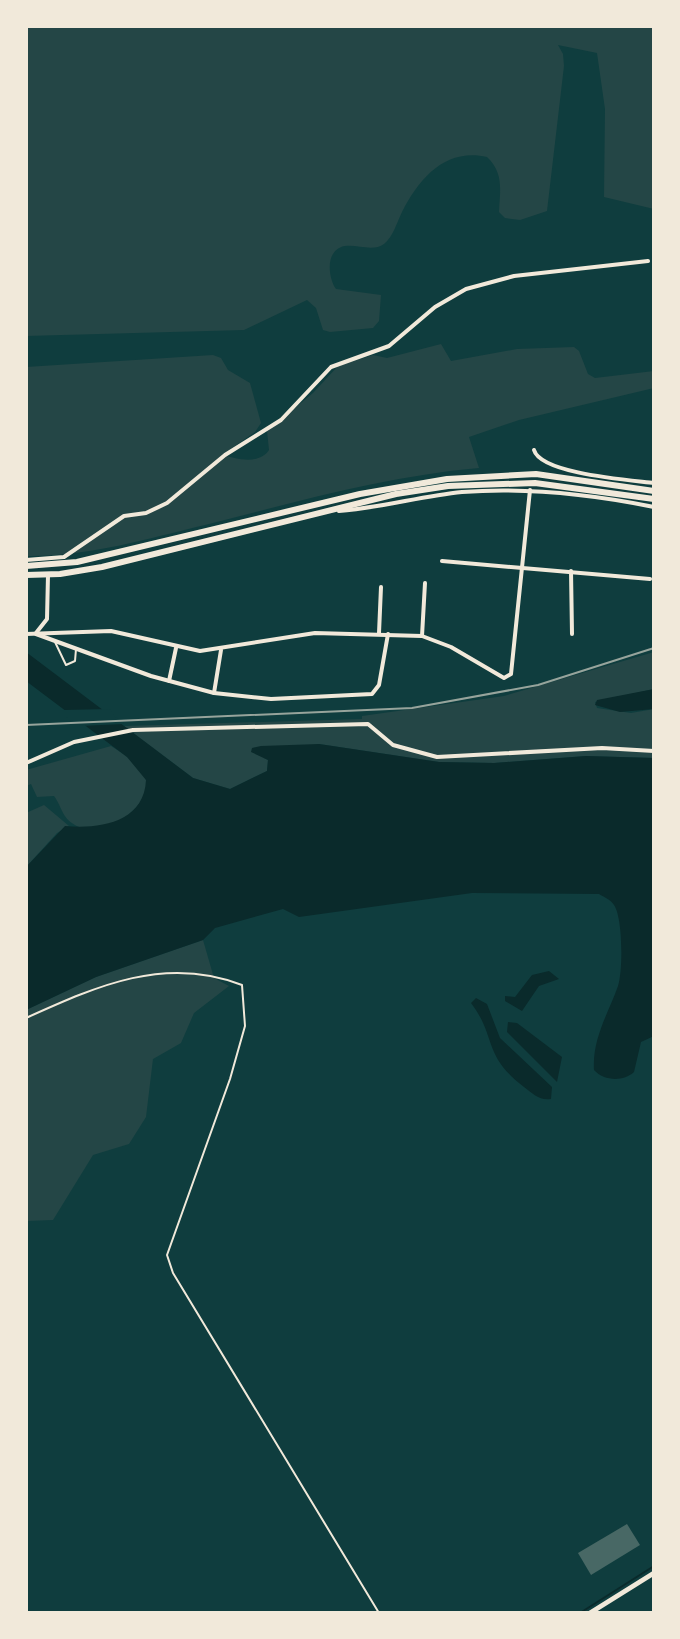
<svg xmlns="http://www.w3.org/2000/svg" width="680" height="1639" font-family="'PT Serif',serif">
<rect width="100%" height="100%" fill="#0f3d3e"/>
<!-- green -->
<g fill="#244646">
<path d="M26 26H654V209L604 197 605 109 597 53 558 45 563 54 564 66 547 211 520 220 505 218 499 212C500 190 504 173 487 157 446 148 420 177 402 212 397 222 393 237 384 244 369 255 344 236 333 254 327 263 330 281 336 289L381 295 379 321 373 328 330 332 323 330 316 308 307 300 244 330 26 336Z"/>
<path d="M441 344 451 361 517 349 574 347 579 351 588 374 595 378 654 371V388L519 420 469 437 479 468C386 476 296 502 205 525 146 539 87 557 26 556V367L213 355 221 358 228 370 250 383 261 423 255 432 222 455C237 459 259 465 269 450L267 431 313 393 338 366 373 355 387 358Z"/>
<polygon points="654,652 654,689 595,702 597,708 631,713 654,709 654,758 586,756 494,763 439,762 319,744 264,758 268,760 267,771 230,789 193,778 124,726 362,719 362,716 504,696"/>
<path d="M111 746C123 754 142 765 146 780 153 807 102 838 79 827 61 819 63 808 54 796L37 797 31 784 26 786V770Z"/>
<polygon points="44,805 69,826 57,833 26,867 26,813"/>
<polygon points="203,940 214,978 229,986 194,1013 181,1043 153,1059 146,1117 129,1144 93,1155 53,1220 26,1221 26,1010 96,977"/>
</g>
<!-- water -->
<g fill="#0a2a2b">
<path d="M26 652 193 778 230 789 267 771 268 760 251 752 252 748 261 746 319 744 439 762 494 763 586 756 654 758V1036L641 1042 634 1072C623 1082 604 1081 594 1070 592 1039 608 1014 618 986 623 971 623 918 614 905 611 900 604 897 599 894L472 893 299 917 283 909 215 928 203 940 96 977 26 1010V867L65 826C99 829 144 823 146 780L127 757 26 681Z"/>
<polygon points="654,689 654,709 620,712 595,705 597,700"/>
<polygon points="549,971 559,979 539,986 522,1011 505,1001 505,996 515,997 532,975"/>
<path d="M476 998 487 1004 500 1038 552 1087 551 1099C540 1101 533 1094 524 1087 482 1055 497 1037 471 1003Z"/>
<polygon points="508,1022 517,1023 562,1057 557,1082 507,1032"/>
</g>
<!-- pier -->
<polygon fill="#0f3d3e" points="110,709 115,717 123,720 124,724 79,726 64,715 64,710"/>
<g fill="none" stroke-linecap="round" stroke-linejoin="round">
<!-- stream -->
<polyline stroke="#0a2a2b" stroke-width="2" points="580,1613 654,1566"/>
</g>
<!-- building -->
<polygon fill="#486865" points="627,1524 640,1545 591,1575 578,1553"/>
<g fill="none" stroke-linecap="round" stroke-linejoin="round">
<!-- service -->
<g stroke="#f1e9da" stroke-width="2">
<polyline points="55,642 66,665 75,661 76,649"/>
<path d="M26 1018C97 986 165 955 242 985L245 1026 230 1079 167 1255 173 1273 379 1613"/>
</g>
<!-- minor -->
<g stroke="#f1e9da" stroke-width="4">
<path d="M534 450C541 474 630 480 654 483"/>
<path d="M339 511C381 508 421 496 462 492 528 487 590 494 654 507"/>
<polyline points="26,560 64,557 124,516 146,513 167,503 225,455 281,420 331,367 389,346 435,307 466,289 514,276 648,261"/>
<polyline points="442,561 650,579"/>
<polyline points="571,571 572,634"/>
<polyline points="36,633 47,619 48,575"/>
<polyline points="379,633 381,587"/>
<polyline points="26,634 111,631 200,651 315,633 422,636 451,647 504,678 511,674 530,490"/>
<polyline points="36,634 151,676 214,693 271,699 372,694 379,685 388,634"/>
<polyline points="422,636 425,583"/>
<polyline points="169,681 176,648"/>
<polyline points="214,693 221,650"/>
<polyline points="26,763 74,742 133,730 368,724 393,745 437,757 602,748 654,751"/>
</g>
<!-- secondary -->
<polyline stroke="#f1e9da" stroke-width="5" points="590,1613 654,1573"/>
<!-- primary -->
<g stroke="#f1e9da" stroke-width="6">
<polyline points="26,566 77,562 360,494 447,479 536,474 654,491"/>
<polyline points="26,575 60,574 102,567 396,494 448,486 535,483 654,499"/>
</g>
<!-- rail -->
<polyline stroke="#97a49c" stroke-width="2" points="26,725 412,708 538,685 654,648"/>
</g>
<!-- border -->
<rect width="680" height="1639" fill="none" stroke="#f1e9da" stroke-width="56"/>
</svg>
